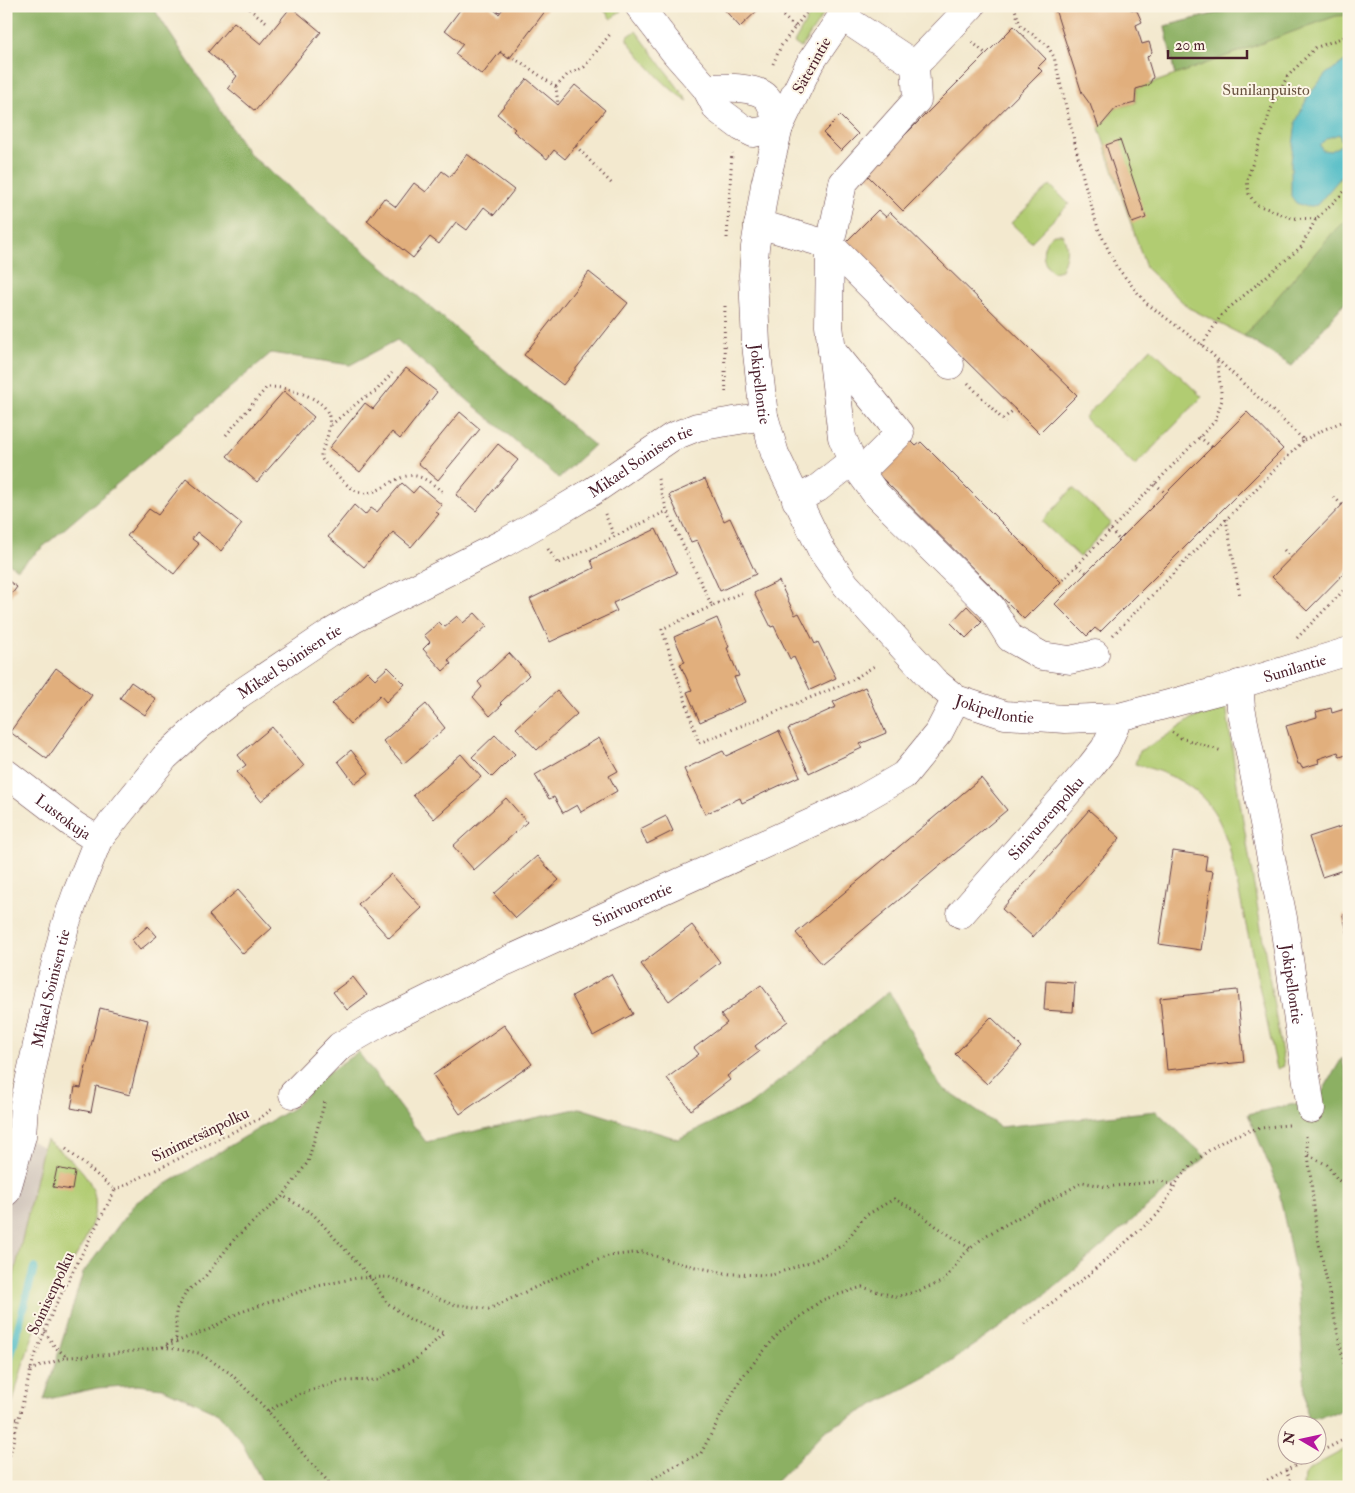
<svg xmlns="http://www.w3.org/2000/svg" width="1355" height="1493" font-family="'IM FELL Double Pica',serif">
<rect width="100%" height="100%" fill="#fcf5e5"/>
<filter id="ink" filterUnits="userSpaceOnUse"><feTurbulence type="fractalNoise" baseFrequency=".02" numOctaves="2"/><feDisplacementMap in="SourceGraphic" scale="10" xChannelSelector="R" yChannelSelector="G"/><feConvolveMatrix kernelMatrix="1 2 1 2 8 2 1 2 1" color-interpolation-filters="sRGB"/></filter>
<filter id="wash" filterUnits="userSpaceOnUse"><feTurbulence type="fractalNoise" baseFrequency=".0096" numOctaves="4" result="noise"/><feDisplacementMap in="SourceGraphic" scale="20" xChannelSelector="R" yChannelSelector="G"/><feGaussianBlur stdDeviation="1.12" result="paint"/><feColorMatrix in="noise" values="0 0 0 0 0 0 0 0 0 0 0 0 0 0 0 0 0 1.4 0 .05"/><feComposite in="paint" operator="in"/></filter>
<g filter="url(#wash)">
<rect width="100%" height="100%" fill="#f3e9cf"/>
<!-- industrial -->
<polygon fill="#cec2b9" points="6,1130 22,1136 43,1147 6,1311"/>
<!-- green -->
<g fill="#b1cc72" stroke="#7e764e">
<polygon points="601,6 617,6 621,11 611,19"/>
<polygon points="817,6 829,6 801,48 794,43 808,18"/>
<polygon points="1246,6 1349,6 1349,297 1292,366 1244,336 1189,308 1146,268 1099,128 1116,108 1135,103 1136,89 1175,75 1165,26"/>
<path d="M636 31 642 39 688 101C669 92 640 57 627 40V37Z"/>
<polygon points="1050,185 1069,204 1031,242 1011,223"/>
<path d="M1054 234H1062C1070 247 1066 257 1061 270L1053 272C1040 263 1040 242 1054 234Z"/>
<polygon points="1151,348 1202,397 1135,466 1084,418"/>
<polygon points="1073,488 1111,523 1080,557 1042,522"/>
<path d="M1226 704 1236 778 1284 1066 1277 1069 1229 846C1225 836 1222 826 1217 817 1199 785 1169 773 1135 764L1139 751 1157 742 1190 720Z"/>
<path d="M46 1140C64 1154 87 1169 94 1193 104 1227 60 1276 46 1305 27 1345 15 1390 6 1432V1311L43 1147Z"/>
<polygon points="1349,1447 1349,1487 1303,1487 1304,1475 1309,1469"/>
</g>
<!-- forest -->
<g fill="#8cb064" stroke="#6b6848">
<polygon points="6,6 152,6 249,154 594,445 559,478 397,340 350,365 271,353 17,569 6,561"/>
<polygon points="1246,6 1349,6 1349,15 1336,16 1175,75 1165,26"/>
<polygon points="1349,217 1349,297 1292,366 1244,336 1335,230"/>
<polygon points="889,991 940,1086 1000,1127 1156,1111 1206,1157 1040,1299 941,1369 825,1431 771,1487 265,1487 241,1441 218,1413 162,1388 137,1385 97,1388 44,1400 83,1273 135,1203 296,1106 326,1074 358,1052 426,1142 580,1108 678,1139 751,1104"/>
<polygon points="1342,1058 1349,1086 1349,1409 1307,1420 1298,1288 1278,1187 1248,1114 1318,1099"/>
</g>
<!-- water -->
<path fill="#4ebbc6" stroke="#4c6d78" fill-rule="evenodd" d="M1349 60V130L1344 132 1349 141V168L1317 205 1307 207 1296 203 1291 196V162L1296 122 1308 96 1326 74 1345 61ZM1339 134 1343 144 1330 151 1322 150 1320 145 1327 138Z"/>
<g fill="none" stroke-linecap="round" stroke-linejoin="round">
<!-- stream -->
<polyline stroke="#4ebbc6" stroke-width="8" points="6,1373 34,1268"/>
</g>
<g id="blocks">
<!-- building -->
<g fill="#e1af7d">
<polygon points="463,6 489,6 499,14 505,6 549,6 509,59 500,52 482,75 455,54 463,44 445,30"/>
<polygon points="721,6 762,6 740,27"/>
<polygon points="1054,6 1129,6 1130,9 1137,11 1142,22 1136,25 1142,44 1149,42 1152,52 1147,57 1153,77 1149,85 1136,89 1135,103 1116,108 1099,128 1090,104 1082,93"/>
<polygon points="291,7 321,32 255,111 228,88 237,76 208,52 234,22 261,44"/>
<polygon points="1014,26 1046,59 1038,67 1042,71 903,211 866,174"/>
<polygon points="527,79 558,105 575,85 605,110 565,159 554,150 547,159 513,131 515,129 497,114"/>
<polygon points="840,116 858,134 841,151 823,133"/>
<polygon points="1120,140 1146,218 1132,223 1106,145"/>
<polygon points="467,154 514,190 494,215 484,207 467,230 456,222 439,244 430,237 413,258 367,221 384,198 396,207 414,183 426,192 442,171 450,177"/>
<polygon points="878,210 886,217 890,212 1077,395 1039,433 846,242"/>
<polygon points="589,272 628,303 563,385 524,355"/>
<polygon points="406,368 437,392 400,439 392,432 360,472 329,448 365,403 373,409"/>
<polygon points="284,391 314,417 257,482 227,456"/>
<polygon points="460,412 480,429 438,480 418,463"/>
<polygon points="1247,412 1283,449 1100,632 1095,628 1087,636 1055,604"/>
<polygon points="909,439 916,446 921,442 1061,582 1024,619 876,472"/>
<polygon points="498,444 518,460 476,511 456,495"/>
<polygon points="186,479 242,524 221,551 197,532 192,539 199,544 174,574 127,536 149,509 158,515"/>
<polygon points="705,479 724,521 730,518 756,574 720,591 697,540 691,542 669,495"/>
<polygon points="402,483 413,493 419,486 442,505 436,512 439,514 411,547 393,532 364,567 328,537 354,505 365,515 371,508 377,512"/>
<polygon points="1349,498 1349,568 1307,611 1272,577"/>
<polygon points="656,529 677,573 613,603 617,611 550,642 530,599 594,568 591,560"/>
<polygon points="6,579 17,587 6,602"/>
<polygon points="779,581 795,615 799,613 815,644 818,642 836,678 810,690 794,657 790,659 774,626 771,627 754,593"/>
<polygon points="967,606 982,622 966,638 951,623"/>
<polygon points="475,613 487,626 448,660 451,664 443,671 423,649 430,642 424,635 439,622 444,627 457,616 463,623"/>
<polygon points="717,618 729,647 727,648 739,676 734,677 745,702 700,722 687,692 692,690 680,664 685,662 674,637"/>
<polygon points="509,653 529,675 500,703 502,705 490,716 473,697 482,687 478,682"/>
<polygon points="388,667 405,684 386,702 380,695 350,724 332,704 367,671 375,679"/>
<polygon points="56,668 92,695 47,759 10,732"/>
<polygon points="131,682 156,699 145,715 120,698"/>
<polygon points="865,687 886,733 860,744 862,748 809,773 788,729 836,707 833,702"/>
<polygon points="557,691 577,714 537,750 516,728"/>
<polygon points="426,704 445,728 403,764 383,741"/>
<polygon points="1331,708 1332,713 1348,708 1349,754 1340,757 1338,752 1318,759 1319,763 1302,768 1300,764 1298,764 1286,726 1317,717 1316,712"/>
<polygon points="272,727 304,766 261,801 237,772 246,765 238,755"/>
<polygon points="779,731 800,776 742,803 740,798 705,814 684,769 723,751 726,756"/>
<polygon points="495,735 515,754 492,777 472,757"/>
<polygon points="599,738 618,771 609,776 617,791 581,812 577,805 563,813 554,797 549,799 535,775"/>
<polygon points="351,750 369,773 355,784 338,761"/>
<polygon points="461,754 481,777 434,819 413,795"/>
<polygon points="981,778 1007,810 822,964 796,933"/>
<polygon points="506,798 527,822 474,870 453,846"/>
<polygon points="1089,810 1120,838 1033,937 1002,909"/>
<polygon points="666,816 673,831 647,844 640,829"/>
<polygon points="1349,824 1349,868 1322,877 1309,837"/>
<polygon points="1173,851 1207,856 1205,870 1213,871 1201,950 1159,944"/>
<polygon points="537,856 559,880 516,918 494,894"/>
<polygon points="391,874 422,908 389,938 358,904"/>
<polygon points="238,890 272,928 243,954 209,915"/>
<polygon points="1349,913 1349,936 1348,936 1343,915"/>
<polygon points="692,925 720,962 669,1001 641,964"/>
<polygon points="148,926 157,936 140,950 132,940"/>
<polygon points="611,974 633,1014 593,1036 572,996"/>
<polygon points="353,977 367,995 347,1010 333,992"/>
<polygon points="1046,981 1075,983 1073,1012 1044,1010"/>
<polygon points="761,985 788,1021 755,1046 759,1052 727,1076 730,1080 691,1110 667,1078 699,1054 694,1048 727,1023 721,1015"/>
<polygon points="1237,990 1244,1062 1167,1070 1160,998"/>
<polygon points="100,1008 148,1020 130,1095 96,1086 91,1112 71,1108 75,1087 81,1088"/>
<polygon points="991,1017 1022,1047 987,1084 955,1054"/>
<polygon points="504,1025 532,1064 460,1114 433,1075"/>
<polygon points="57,1168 75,1172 72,1190 53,1187"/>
</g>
</g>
</g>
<g filter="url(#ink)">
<use href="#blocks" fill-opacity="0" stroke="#633d44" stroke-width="1"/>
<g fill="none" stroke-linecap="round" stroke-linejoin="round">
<!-- minor casing -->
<g stroke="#633d44" stroke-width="29">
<g id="minor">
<polyline points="639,6 676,54 706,88 717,109 741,127 753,133 779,127"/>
<path id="s1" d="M849 6 810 63 779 127 765 185 755 247 753 275 756 344 764 416 775 454 822 551 846 585 934 681 956 699 1005 715 1065 719 1119 717 1218 691 1349 651"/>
<polyline points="971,6 915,65 917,100 843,183 830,245 829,325 842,437 852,461 876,494 991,607 1010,638 1042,656 1070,660 1095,654"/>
<polyline points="841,16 915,65"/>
<path d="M706 88C720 87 758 86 767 98 772 103 776 120 779 127"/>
<polyline points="758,225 776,229 830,245 950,365"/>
<polyline points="832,350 900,433 861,472"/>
<polyline points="796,500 818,488 852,461"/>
<path id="s2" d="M1239 684 1241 708 1283 918 1311 1109"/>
<path id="s3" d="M6 773 74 825 98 840"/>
<path id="s4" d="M961 914 1091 766 1105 748 1119 717"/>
<path id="s5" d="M293 1094 340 1046 380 1023 491 968 857 802 904 775 939 732 956 699"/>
<path id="s6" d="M6 1192 22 1136 24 1105 48 994 65 926 76 895 98 840 165 757 200 725 238 695 329 634 354 619 504 543 541 522 593 491 672 437 697 427 764 416"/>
</g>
</g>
<!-- path -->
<g stroke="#633d44" stroke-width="3" stroke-dasharray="1 4" stroke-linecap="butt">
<polyline points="245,6 268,23"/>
<polyline points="498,6 499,14"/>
<polyline points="772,6 795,27"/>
<polyline points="1014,6 1020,25 1047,45 1054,57 1084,181 1098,228 1116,266 1146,303 1202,345 1304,440 1113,635"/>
<polyline points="972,42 986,54"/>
<polyline points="500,52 522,63 556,87 558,105"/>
<polyline points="773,64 781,46 811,6"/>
<polyline points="556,87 568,74 584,67 611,33"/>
<polyline points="576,146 613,185"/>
<polyline points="1316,219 1292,218 1255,204 1249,194 1247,180 1271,109 1287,77 1315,48 1349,35"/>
<polyline points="727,238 732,153"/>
<polyline points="725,306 724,345 726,395"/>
<polyline points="1202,345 1222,314 1301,247 1316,219 1349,187"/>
<polyline points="968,383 1006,423"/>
<polyline points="1003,419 1015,409"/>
<polyline points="331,425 362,399 376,391 392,373"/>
<path d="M226 435 267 387C282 387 294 390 308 396 331 407 333 418 326 441 324 446 321 452 321 456 322 461 326 464 330 468 338 475 348 489 359 492 380 498 395 472 416 476 426 478 435 486 443 492"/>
<polyline points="1199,437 1212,447"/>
<polyline points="1304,440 1325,429 1349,419"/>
<polyline points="658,479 667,511 712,606 743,592"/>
<polyline points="1155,484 1166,493"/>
<polyline points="1334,497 1342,505"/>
<polyline points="605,514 614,536"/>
<polyline points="1226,519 1240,596"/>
<polyline points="1111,530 1119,540"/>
<polyline points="548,549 558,564 667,511"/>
<polyline points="1284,550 1291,557"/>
<polyline points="1077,566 1086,572"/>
<polyline points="1063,580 1215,421 1222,400 1217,360"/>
<polyline points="712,606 662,629 699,743 849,682 876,665"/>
<polyline points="1297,638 1349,585"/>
<polyline points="1172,732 1181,738 1222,751"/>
<polyline points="1306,1136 1317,1234 1349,1387"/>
<polyline points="66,1149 115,1190"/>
<polyline points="1309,1155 1327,1165 1338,1180 1349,1187"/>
<polyline points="115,1190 259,1119 272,1109"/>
<path d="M1024 1324 1088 1275 1157 1215C1166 1203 1171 1191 1179 1179 1183 1173 1190 1167 1195 1162 1224 1135 1251 1127 1290 1125"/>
<polyline points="45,1332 55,1347 67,1357"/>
<polyline points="167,1344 176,1338 176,1310 187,1291 204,1278 236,1237 283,1196 308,1162 325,1101"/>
<polyline points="162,1347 210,1329 238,1313 317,1286 357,1278 389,1277 451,1304 489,1309 568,1272 608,1256 642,1252 681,1264 730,1274 772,1275 815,1260 843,1245 865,1216 894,1199 914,1209 936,1226 971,1249"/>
<polyline points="163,1347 199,1353 230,1373 268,1411 304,1455 333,1487"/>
<polyline points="30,1370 67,1357 105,1355 162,1347"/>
<polyline points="268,1411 297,1395 341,1381 378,1380 415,1360 444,1333 411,1320 386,1302 371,1278 313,1214 283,1196"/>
<polyline points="6,1418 17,1419"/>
<polyline points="1318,1453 1349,1437"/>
<polyline points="6,1470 33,1361 54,1308 115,1190"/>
<polyline points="1286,1470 1292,1487"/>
<polyline points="640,1487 667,1470 701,1453 741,1378 779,1333 822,1300 862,1287 896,1297 918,1291 944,1281 963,1255 985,1236 1083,1182 1106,1187 1161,1181 1176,1186"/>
<polyline points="1254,1487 1314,1456"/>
</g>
<!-- minor -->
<use href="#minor" stroke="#fff" stroke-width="28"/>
</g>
</g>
<g text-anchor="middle" stroke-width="4" stroke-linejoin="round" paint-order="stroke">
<!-- street labels -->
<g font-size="16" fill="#4a1f2b" stroke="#fcf5e5">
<text transform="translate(811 65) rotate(-61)" y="6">Säterintie</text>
<text dy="6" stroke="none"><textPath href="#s1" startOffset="400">Jokipellontie</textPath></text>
<text dy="6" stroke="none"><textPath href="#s6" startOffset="1034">Mikael Soinisen tie</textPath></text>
<text dy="6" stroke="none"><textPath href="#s6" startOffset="629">Mikael Soinisen tie</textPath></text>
<text dy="6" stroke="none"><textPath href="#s1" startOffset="1128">Sunilantie</textPath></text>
<text dy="6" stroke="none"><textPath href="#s1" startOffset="820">Jokipellontie</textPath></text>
<text dy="6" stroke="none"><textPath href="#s3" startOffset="72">Lustokuja</textPath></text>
<text dy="6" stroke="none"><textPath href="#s4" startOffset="128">Sinivuorenpolku</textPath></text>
<text dy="6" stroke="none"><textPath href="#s5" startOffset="392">Sinivuorentie</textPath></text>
<text dy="6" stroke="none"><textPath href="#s2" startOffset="305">Jokipellontie</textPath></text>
<text dy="6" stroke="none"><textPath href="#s6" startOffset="209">Mikael Soinisen tie</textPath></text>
<text transform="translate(200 1134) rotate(-26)" y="6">Sinimetsänpolku</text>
<text transform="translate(50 1293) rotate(-65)" y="6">Soinisenpolku</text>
</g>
<!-- park labels -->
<g font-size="16" fill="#695340" stroke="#fcf5e5">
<text x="1266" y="95">Sunilanpuisto</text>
</g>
</g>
<!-- margin -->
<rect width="1355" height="1493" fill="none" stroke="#fcf5e5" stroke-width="25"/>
<!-- north arrow -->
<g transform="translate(1302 1440) rotate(279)"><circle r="24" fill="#fcf5e5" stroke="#b59f9b"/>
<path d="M0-4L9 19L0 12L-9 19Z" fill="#b5179e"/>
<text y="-8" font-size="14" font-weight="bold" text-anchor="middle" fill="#4a1f2b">N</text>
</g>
<!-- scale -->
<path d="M1168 50v8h79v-8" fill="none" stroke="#4a1f2b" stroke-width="2.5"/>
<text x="1175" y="50" font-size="15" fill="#4a1f2b" stroke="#fcf5e5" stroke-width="4" paint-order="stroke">20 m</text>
</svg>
